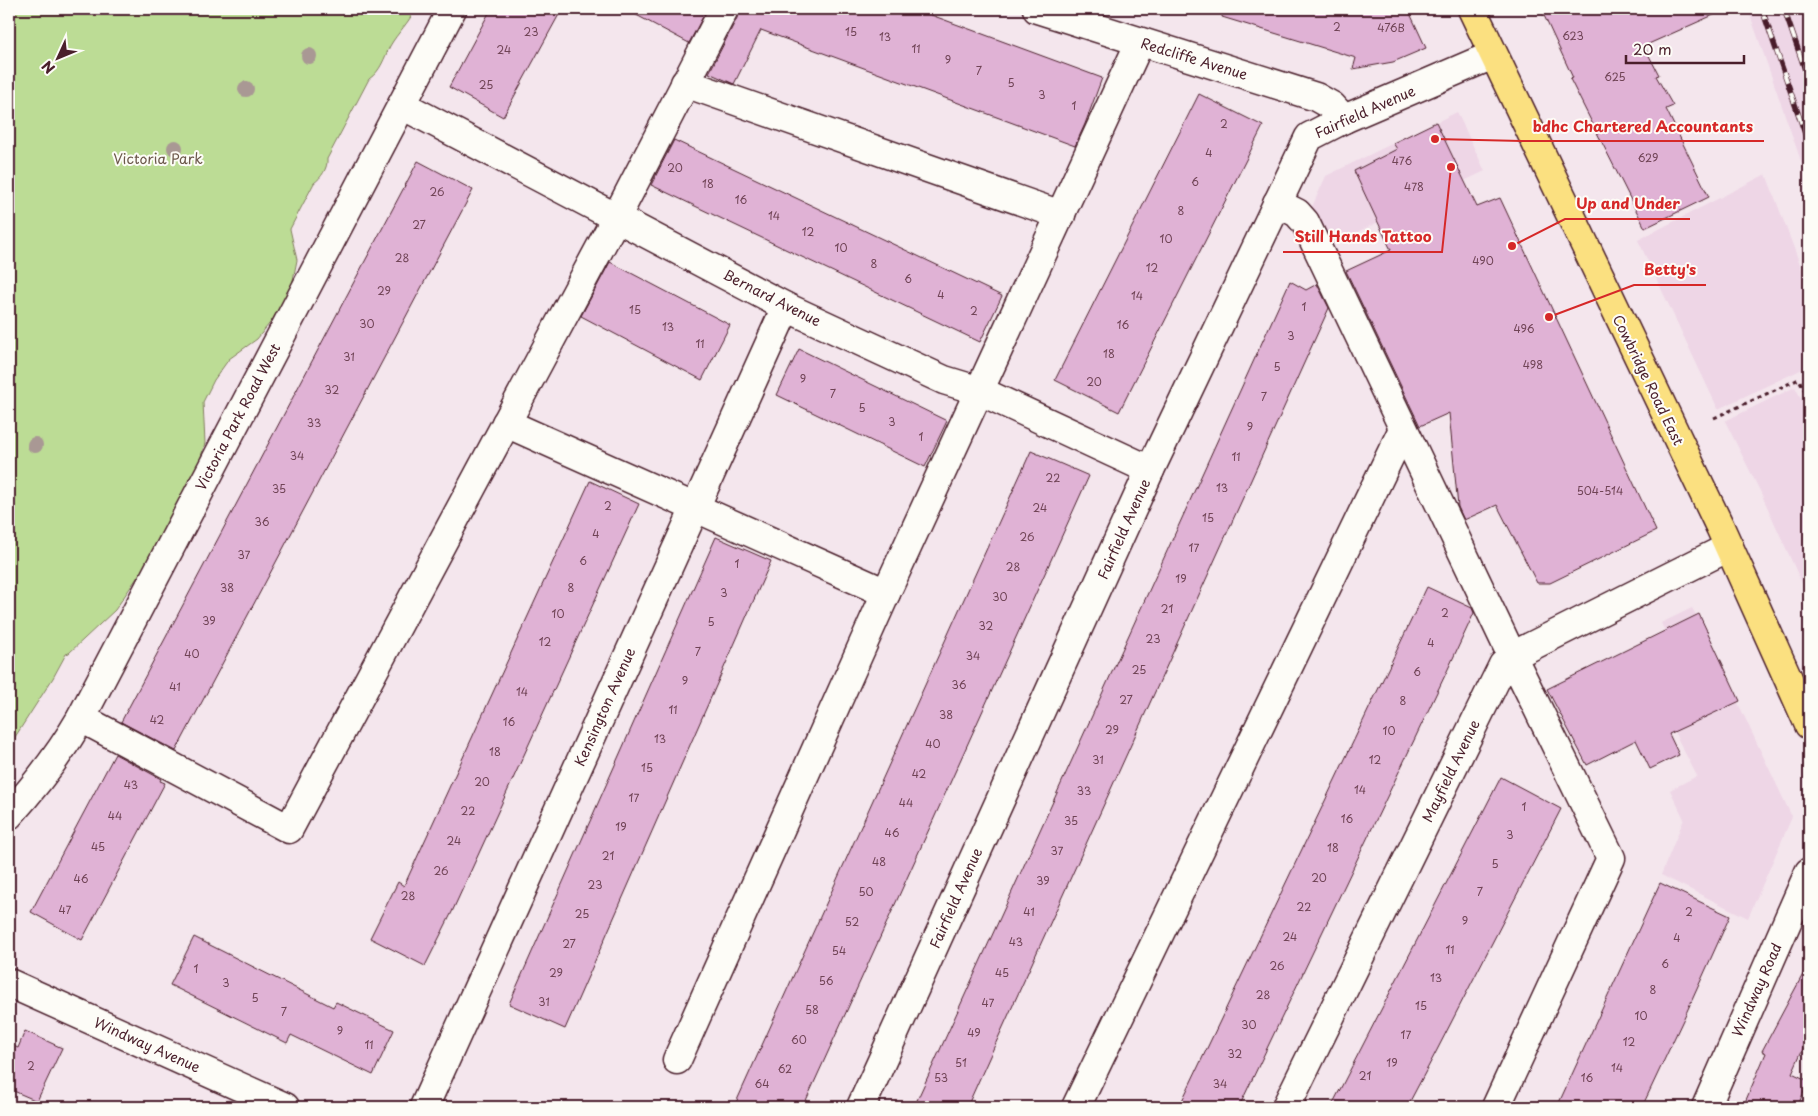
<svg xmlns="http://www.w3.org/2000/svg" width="1818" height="1116" font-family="'Playpen Sans',sans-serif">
<rect width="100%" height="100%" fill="#f4e6ed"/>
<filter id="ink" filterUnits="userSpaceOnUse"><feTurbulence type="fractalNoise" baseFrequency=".02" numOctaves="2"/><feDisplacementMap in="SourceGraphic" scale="10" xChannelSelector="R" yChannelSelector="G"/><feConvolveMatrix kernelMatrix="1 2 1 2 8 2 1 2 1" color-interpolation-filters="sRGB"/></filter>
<g filter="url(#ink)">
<!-- built -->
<g fill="#eed6e6">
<polygon points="1748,9 1799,9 1809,39 1809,184"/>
<polygon points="1457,112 1485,171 1328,246 1311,209 1326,176"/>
<polygon points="1766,174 1809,288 1809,366 1718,409 1638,240"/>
<polygon points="1795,387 1804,404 1809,402 1809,599 1760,491 1725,421"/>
<polygon points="1692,608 1696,615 1699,614 1740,701 1738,703 1754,737 1792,817 1748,918 1661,875 1684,819 1670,790 1697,776 1671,726 1702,709 1661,623"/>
</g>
<!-- green -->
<path fill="#bcdc95" stroke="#837e60" d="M9 9H415C409 23 398 32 390 46 384 58 381 71 369 79L327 159C328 168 321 178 314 183L290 229 297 260 292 285 273 319 257 339 229 359 214 380 203 402 205 443 195 477 145 566 115 610 69 653 66 654 53 678 15 737 12 761 9 764Z"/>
<!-- building -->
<g fill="#e0b2d5" stroke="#4a1f2b">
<polygon points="491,9 562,9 503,117 449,87"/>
<polygon points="625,9 707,9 689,43"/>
<polygon points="740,9 915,9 1102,78 1085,124 1075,146 761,30 734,84 709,73 738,16"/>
<polygon points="1223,9 1408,9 1426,48 1393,62 1353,69 1356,58 1222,17"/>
<polygon points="1541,9 1727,9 1644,46 1659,75 1656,76 1673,106 1666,109 1709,197 1645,228 1570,79 1573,78"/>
<polygon points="1199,94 1263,126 1119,412 1055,380"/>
<polygon points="1436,122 1477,207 1500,198 1656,531 1550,583 1537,583 1497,505 1464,520 1458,507 1449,413 1420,426 1346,271 1391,250 1354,171 1397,149 1393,143"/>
<polygon points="674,140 1002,296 980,342 651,185"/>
<polygon points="418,161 473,190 176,751 121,722"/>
<polygon points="610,262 730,325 702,380 581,316"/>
<polygon points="1290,281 1306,290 1317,284 1329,308 994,1047 967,1107 914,1107"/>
<polygon points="799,349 947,421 925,467 777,395"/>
<polygon points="1031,451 1089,476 883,931 803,1107 734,1107"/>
<polygon points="590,481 639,504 452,912 425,966 370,938 398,882 404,886"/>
<polygon points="716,537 771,561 565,1029 509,1004"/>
<polygon points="1427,587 1472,608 1474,613 1448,669 1239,1107 1179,1107"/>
<polygon points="1699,614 1740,701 1669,734 1679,755 1650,769 1636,740 1587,765 1547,689"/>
<polygon points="115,754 161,779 160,781 165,783 82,940 31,912"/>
<polygon points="1501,777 1561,809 1436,1052 1407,1107 1331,1107"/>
<polygon points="1660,883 1730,916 1683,1020 1642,1107 1557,1107"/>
<polygon points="194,937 333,1007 336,1002 394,1030 373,1075 291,1035 287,1043 170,985"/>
<polygon points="1809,963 1809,1035 1792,1073 1809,1081 1797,1107 1743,1107 1766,1053 1762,1051"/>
<polygon points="25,1031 62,1048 37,1101 9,1089 9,1044 18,1048"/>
</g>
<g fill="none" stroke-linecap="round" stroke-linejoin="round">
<!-- minor casing -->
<g stroke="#4a1f2b" stroke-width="31">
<g id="minor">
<polyline points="1037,9 1316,97 1332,106 1344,119"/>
<polyline points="685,83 1061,215"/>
<polyline points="402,105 786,307 944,380 980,391 1150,470"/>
<polyline points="1277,203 1297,213 1305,222 1512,656 1611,858 1496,1107"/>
<polyline points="506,423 886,593"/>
<polyline points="81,718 289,829 616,218 724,9"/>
<path d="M9 815C37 784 60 754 81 718L452 9"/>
<polyline points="9,983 285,1107"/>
<polyline points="677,1060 886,593 1140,42"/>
<polyline points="424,1107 786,307"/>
<polyline points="861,1107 1150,470 1309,137 1344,119 1493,55"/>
<polyline points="1076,1107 1403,429"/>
<polyline points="1286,1107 1503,665 1512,656 1729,547"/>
<polyline points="1706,1107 1809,872"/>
</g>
</g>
<!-- major casing -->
<g stroke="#4a1f2b" stroke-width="31">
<polyline id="major" points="1472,9 1720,527 1809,725"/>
</g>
<!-- path -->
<polyline stroke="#4a1f2b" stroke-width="3" stroke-dasharray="4 4" stroke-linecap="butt" points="1714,418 1799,379 1807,395 1809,395"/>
<!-- minor -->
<use href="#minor" stroke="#fdfcf7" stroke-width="28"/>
<!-- major -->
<use href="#major" stroke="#fbe080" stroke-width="28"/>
<!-- rail casing -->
<g stroke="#4a1f2b" stroke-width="5.5">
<g id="rail">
<polyline points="1762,9 1809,145"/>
<polyline points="1784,9 1809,81"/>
</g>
</g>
<!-- rail -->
<use href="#rail" stroke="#fdfcf7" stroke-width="4" stroke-dasharray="11" stroke-linecap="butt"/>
</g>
<!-- trees -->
<g fill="#a99894">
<circle cx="309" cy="56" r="8"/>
<circle cx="246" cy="89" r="8"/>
<circle cx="175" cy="148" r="8"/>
<circle cx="35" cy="445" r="8"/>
</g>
</g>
<g text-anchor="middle" stroke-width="4" stroke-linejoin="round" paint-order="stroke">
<!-- number labels -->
<g font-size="11" fill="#704456">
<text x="1337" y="31">2</text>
<text x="1391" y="32">476B</text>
<text x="531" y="36">23</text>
<text x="851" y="36">15</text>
<text x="1573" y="40">623</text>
<text x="885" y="41">13</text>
<text x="916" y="53">11</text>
<text x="504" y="54">24</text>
<text x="948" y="64">9</text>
<text x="979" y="75">7</text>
<text x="1615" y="81">625</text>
<text x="1011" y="87">5</text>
<text x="486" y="89">25</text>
<text x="1042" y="99">3</text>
<text x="1074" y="110">1</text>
<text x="1224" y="128">2</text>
<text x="1209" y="157">4</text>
<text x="1648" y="162">629</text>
<text x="1402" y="165">476</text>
<text x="675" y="172">20</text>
<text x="1195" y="186">6</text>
<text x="708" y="188">18</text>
<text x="1414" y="191">478</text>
<text x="437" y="196">26</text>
<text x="741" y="204">16</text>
<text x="1181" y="215">8</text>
<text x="774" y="220">14</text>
<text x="419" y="229">27</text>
<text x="808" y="236">12</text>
<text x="1166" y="243">10</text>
<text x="841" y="252">10</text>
<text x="402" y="262">28</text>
<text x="1483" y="265">490</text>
<text x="874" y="268">8</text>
<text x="1152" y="272">12</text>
<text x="908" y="283">6</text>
<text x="384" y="295">29</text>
<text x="941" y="299">4</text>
<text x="1137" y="300">14</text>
<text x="1304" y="311">1</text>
<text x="635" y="314">15</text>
<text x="974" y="315">2</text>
<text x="367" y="328">30</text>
<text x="1123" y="329">16</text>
<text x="668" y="331">13</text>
<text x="1524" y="333">496</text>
<text x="1291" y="340">3</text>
<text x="700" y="348">11</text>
<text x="1109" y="358">18</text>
<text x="349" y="361">31</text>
<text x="1533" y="369">498</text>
<text x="1277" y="371">5</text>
<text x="803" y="383">9</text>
<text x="1094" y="386">20</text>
<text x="332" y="394">32</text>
<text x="833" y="398">7</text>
<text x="1264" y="401">7</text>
<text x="862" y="412">5</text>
<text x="892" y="426">3</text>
<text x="314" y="427">33</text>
<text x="1250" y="431">9</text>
<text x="921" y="441">1</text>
<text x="297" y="460">34</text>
<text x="1236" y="461">11</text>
<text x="1053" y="482">22</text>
<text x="1222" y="492">13</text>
<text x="279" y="493">35</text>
<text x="1600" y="495">504-514</text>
<text x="608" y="510">2</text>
<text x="1040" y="512">24</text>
<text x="1208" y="522">15</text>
<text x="262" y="526">36</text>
<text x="596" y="538">4</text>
<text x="1027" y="541">26</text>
<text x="1194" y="552">17</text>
<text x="244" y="559">37</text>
<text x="583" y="565">6</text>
<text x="737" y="568">1</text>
<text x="1013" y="571">28</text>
<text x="1181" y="583">19</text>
<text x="227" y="592">38</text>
<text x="571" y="592">8</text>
<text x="724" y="597">3</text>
<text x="1000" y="601">30</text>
<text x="1167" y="613">21</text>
<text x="1445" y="617">2</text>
<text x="558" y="618">10</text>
<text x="209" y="625">39</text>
<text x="711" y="626">5</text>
<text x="986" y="630">32</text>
<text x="1153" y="643">23</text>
<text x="545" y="646">12</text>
<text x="1431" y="647">4</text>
<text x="698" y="656">7</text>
<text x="192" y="658">40</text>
<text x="973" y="660">34</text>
<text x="1139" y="674">25</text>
<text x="1417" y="676">6</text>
<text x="685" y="685">9</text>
<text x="959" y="689">36</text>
<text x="175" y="691">41</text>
<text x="522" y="696">14</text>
<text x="1126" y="704">27</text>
<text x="1403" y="705">8</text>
<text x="673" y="714">11</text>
<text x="946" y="719">38</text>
<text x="157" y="724">42</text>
<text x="509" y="726">16</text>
<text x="1112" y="734">29</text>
<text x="1389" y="735">10</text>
<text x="660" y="743">13</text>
<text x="933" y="748">40</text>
<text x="495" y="756">18</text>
<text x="1098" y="764">31</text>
<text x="1375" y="764">12</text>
<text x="647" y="772">15</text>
<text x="919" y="778">42</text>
<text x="482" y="786">20</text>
<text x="131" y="789">43</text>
<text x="1360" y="794">14</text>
<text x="1084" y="795">33</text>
<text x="634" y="802">17</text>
<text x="906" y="807">44</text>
<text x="1524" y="811">1</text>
<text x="468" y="815">22</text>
<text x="115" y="820">44</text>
<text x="1347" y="823">16</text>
<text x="1071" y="825">35</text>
<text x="621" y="831">19</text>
<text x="892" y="837">46</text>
<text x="1510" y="839">3</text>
<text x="454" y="845">24</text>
<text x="98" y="851">45</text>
<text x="1333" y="852">18</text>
<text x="1057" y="855">37</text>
<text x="608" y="860">21</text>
<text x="879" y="866">48</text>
<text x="1495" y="868">5</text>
<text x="441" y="875">26</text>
<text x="1319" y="882">20</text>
<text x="81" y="883">46</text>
<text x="1043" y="885">39</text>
<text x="595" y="889">23</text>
<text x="866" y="896">50</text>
<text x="1480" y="896">7</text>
<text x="408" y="900">28</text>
<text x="1304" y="911">22</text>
<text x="65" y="914">47</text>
<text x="1029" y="916">41</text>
<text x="1689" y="916">2</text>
<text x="582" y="918">25</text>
<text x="1465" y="925">9</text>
<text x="852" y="926">52</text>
<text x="1290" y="941">24</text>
<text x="1677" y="942">4</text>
<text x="1016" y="946">43</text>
<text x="569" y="948">27</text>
<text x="1450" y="954">11</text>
<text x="839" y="955">54</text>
<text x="1665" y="968">6</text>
<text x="1277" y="970">26</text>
<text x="196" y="973">1</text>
<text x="556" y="977">29</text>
<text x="1002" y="977">45</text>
<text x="1436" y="982">13</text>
<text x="826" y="985">56</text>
<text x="226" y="987">3</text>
<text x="1653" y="994">8</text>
<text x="1263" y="999">28</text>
<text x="255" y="1002">5</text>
<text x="544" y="1006">31</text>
<text x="988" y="1007">47</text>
<text x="1421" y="1010">15</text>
<text x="812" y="1014">58</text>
<text x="284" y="1016">7</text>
<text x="1641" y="1020">10</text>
<text x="1249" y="1029">30</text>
<text x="340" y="1035">9</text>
<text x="974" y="1037">49</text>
<text x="1406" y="1039">17</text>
<text x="799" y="1044">60</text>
<text x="1629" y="1046">12</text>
<text x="369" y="1049">11</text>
<text x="1235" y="1058">32</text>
<text x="961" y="1067">51</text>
<text x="1392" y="1067">19</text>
<text x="31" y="1070">2</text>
<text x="1617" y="1072">14</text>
<text x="785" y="1073">62</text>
<text x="1365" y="1080">21</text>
<text x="941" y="1082">53</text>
<text x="1587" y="1082">16</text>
<text x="762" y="1088">64</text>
<text x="1220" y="1088">34</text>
</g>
<!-- street labels -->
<g font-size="14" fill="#4a1f2b" stroke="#fdfcf7">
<text transform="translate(1194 59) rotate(17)" y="5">Redcliffe Avenue</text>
<text transform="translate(1365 112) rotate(-24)" y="5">Fairfield Avenue</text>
<text transform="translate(772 298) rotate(27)" y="5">Bernard Avenue</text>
<text transform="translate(1648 380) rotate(64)" y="5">Cowbridge Road East</text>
<text transform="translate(238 417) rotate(-62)" y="5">Victoria Park Road West</text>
<text transform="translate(1124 529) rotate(-66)" y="5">Fairfield Avenue</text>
<text transform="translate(605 707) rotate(-66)" y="5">Kensington Avenue</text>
<text transform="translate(1451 771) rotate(-64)" y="5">Mayfield Avenue</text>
<text transform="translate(956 898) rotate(-66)" y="5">Fairfield Avenue</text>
<text transform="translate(1757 990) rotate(-66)" y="5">Windway Road</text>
<text transform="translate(147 1045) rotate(24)" y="5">Windway Avenue</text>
</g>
<!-- park labels -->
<g font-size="14" fill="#6c584b" stroke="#fdfcf7">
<text x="158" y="164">Victoria Park</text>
</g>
</g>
<!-- callouts -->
<path fill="none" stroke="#d62828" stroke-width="2" d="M1435 139L1522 141H1764M1512 246L1565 219H1690M1451 167L1442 252H1283M1549 317L1634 285H1706"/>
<g fill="#d62828" stroke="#fdfcf7" stroke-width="2">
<circle cx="1435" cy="139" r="5"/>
<circle cx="1512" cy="246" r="5"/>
<circle cx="1451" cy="167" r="5"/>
<circle cx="1549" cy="317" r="5"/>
</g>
<g font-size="15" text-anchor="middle" font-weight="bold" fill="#d62828" stroke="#fdfcf7" stroke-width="4" stroke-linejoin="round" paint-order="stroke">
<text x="1643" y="132">bdhc Chartered Accountants</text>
<text x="1628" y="209">Up and Under</text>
<text x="1363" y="242">Still Hands Tattoo</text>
<text x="1670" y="275">Betty's</text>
</g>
<!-- margin -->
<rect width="1818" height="1116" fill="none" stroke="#fdfcf7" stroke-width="30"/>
<rect x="15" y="15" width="1788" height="1086" fill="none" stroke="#4a1f2b" stroke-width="2" filter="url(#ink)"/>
<!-- north arrow -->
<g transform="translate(58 58) rotate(226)" stroke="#fdfcf7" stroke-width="4" paint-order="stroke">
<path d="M0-4L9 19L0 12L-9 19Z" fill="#4a1f2b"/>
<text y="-8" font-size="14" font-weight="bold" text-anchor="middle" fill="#4a1f2b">N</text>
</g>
<!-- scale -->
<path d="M1626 55v8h118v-8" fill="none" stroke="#4a1f2b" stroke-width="2.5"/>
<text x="1633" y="55" font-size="15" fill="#4a1f2b" stroke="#fdfcf7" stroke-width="4" paint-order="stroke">20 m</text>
</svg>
